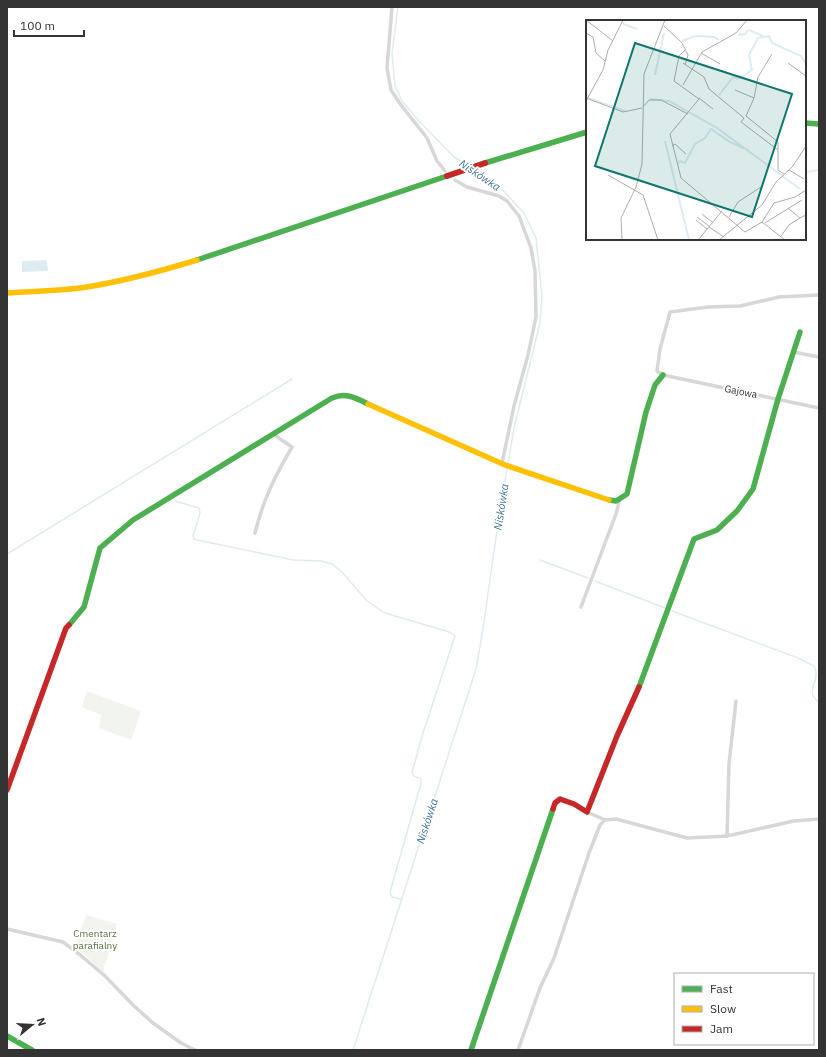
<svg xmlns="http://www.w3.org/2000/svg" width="826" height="1057" font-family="'IBM Plex Sans',sans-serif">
<rect width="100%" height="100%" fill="#fff"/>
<!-- green -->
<g fill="#f1f5ed">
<polygon points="87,691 141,711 131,740 99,728 101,715 82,707"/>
<polygon points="86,915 117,924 103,972 75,946"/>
</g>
<!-- water -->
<polygon fill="#ddebf3" points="47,260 48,271 22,272 22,261"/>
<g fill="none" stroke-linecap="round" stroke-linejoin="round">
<!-- stream -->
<g stroke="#ddebf3" stroke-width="1.5">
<polyline points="398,7 392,53 395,86 402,101 419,121 454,157 469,166"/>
<polyline points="805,172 819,170"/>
<polyline points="175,501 199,508 200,513 193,536 194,539 197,540 293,560 321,561 332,564 342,572 367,601 385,613 446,631 451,633 455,636 424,730 412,772 414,776 421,779 421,783 390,892 392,897 401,899"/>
<polyline points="7,554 292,379"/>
<polyline points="540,560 588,578"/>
<polyline points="595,581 665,608"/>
<path d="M672 611 798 658 814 666C822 680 803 692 819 702"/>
<polyline points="353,1050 476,669 483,629 498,523 514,428 540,323 542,295 536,238 524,213 497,184 474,169"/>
</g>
<!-- street -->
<g stroke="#d7d7d7" stroke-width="3.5">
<polyline points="392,7 387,68 391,90 401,105 427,138 437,161 445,171"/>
<polyline points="455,180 467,187 499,196 507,201 519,216 531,248 535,271 536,317 528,355 514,406 502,463"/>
<polyline points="819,295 779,297 740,306 708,307 670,312 660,349 657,371 663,375 819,408"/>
<polyline points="793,352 819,357"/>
<path d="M255 533C263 500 275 476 292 447L273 434"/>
<polyline points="581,607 616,514 620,499"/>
<polyline points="736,701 729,764 727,836 794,821 819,819"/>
<polyline points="587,812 605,820"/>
<polyline points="7,929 63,942 79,954 105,976 133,1005 153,1023 181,1043 195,1050"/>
<polyline points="518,1050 540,988 554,958 589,853 600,825 605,820 616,819 687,838 727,836"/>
</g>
<!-- fast -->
<g stroke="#4caf50" stroke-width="5.5">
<polyline points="805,123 819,124"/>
<polyline points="485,163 587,132"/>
<polyline points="197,260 447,176"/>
<polyline points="609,500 616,501 627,494 646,412 655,385 663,375"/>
<path d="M69 625 84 607 100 548 133 520 332 398C346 392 356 398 368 404"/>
<polyline points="639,687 694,539 717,530 737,511 753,489 778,399 800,332"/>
<polyline points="7,1036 32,1050"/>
<polyline points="471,1050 553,809"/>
</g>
<!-- slow -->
<g stroke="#ffc107" stroke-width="5.5">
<path d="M7 293C33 291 61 291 87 287 124 281 161 271 197 260"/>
<polyline points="368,404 505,465 609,500"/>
</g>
<!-- jam -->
<g stroke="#c62828" stroke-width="5.5">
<polyline points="7,790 66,628 69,625"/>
<polyline points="553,809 555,803 560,799 574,804 587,812 617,736 639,687"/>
</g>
<!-- jam-bridge -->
<polyline stroke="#c62828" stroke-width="6" points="447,176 485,163"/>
</g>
<g text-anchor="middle" stroke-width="4" stroke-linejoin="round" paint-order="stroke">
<!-- street labels -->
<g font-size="10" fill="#333" stroke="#fff">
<text transform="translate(741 391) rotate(11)" y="4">Gajowa</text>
</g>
<!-- park labels -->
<g font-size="10" fill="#56703f" stroke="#fff">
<text x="95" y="937">Cmentarz<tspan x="95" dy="12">parafialny</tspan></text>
</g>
<!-- water labels -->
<g font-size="11" font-style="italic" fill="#3f7597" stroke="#fff">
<text transform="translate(480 175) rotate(34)" y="4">Niskówka</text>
<text transform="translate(501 507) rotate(-81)" y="4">Niskówka</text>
<text transform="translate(427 821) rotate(-72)" y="4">Niskówka</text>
</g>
</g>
<!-- overview -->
<g transform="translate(586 20)">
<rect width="220" height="220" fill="#fff"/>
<path fill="none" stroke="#ddebf3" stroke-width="2" d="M37 4 51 9M163 10 177 16M152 15 159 14 162 10M96 21 109 16 128 17 133 20M69 55 78 13M133 75 147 57 152 59 166 50 163 35 172 18 183 16 186 23 215 36 220 44M0 77 39 91M64 79 83 81 131 108 214 169M79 121 103 220M92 144 94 141 99 143 109 124 119 118 125 109 144 122 162 130"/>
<path fill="none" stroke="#adadad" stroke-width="1" d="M0 0 27 21M78 6 96 23 102 35 99 45M0 13 7 17 10 33 19 41M99 30 93 36 88 61 113 79 84 114 95 158 159 212 176 202 199 220M115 33 134 44M97 43 118 57 123 69 158 98 155 102 192 130M202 43 220 56M97 65 116 32 150 13 161 0M149 70 168 78 172 57 186 34M0 78 37 92 56 88M113 78 127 89M168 78 160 96 192 122V150L198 154M0 81 17 50 22 30 37 0M57 87 63 80H75L102 94M86 126 89 124 100 134M203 150 218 159M22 155 57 175 72 220M202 188 214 198 220 195M116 194 126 202M111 197 123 206M143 197 152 182 175 167M110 200 121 209M176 202 188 183 209 177 220 170M179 203 216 180M123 207 138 217M195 216 203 205 214 198M36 220 35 198 50 167 56 144 58 54 79 0M112 220 136 191M133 220 176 185 190 162 207 146 220 126"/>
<path fill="#0f766e" fill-opacity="0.15" stroke="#0f766e" stroke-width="2" d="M49 23 206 74 166 197 9 146Z"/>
<rect width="220" height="220" fill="none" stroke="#333" stroke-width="2"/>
</g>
<!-- border -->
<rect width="826" height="1057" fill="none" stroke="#333333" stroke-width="16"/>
<!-- legend -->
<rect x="674" y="973" width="140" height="72" fill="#ffffff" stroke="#adadad"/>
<rect x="682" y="986" width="20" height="6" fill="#4caf50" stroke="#adadad"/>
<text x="710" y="993" font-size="12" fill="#333333">Fast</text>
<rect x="682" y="1006" width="20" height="6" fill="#ffc107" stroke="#adadad"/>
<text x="710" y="1013" font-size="12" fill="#333333">Slow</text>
<rect x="682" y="1026" width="20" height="6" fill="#c62828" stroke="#adadad"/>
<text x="710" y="1033" font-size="12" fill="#333333">Jam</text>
<!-- north arrow -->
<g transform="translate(32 1025) rotate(72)" stroke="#ffffff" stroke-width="3" paint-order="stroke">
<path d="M0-3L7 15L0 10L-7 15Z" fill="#333333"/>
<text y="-6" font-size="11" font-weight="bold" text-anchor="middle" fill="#333333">N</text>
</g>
<!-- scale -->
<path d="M14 30v6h70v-6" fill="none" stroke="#333333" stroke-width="2"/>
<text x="20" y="30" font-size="12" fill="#333333" stroke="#ffffff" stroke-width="3" paint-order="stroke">100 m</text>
</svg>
